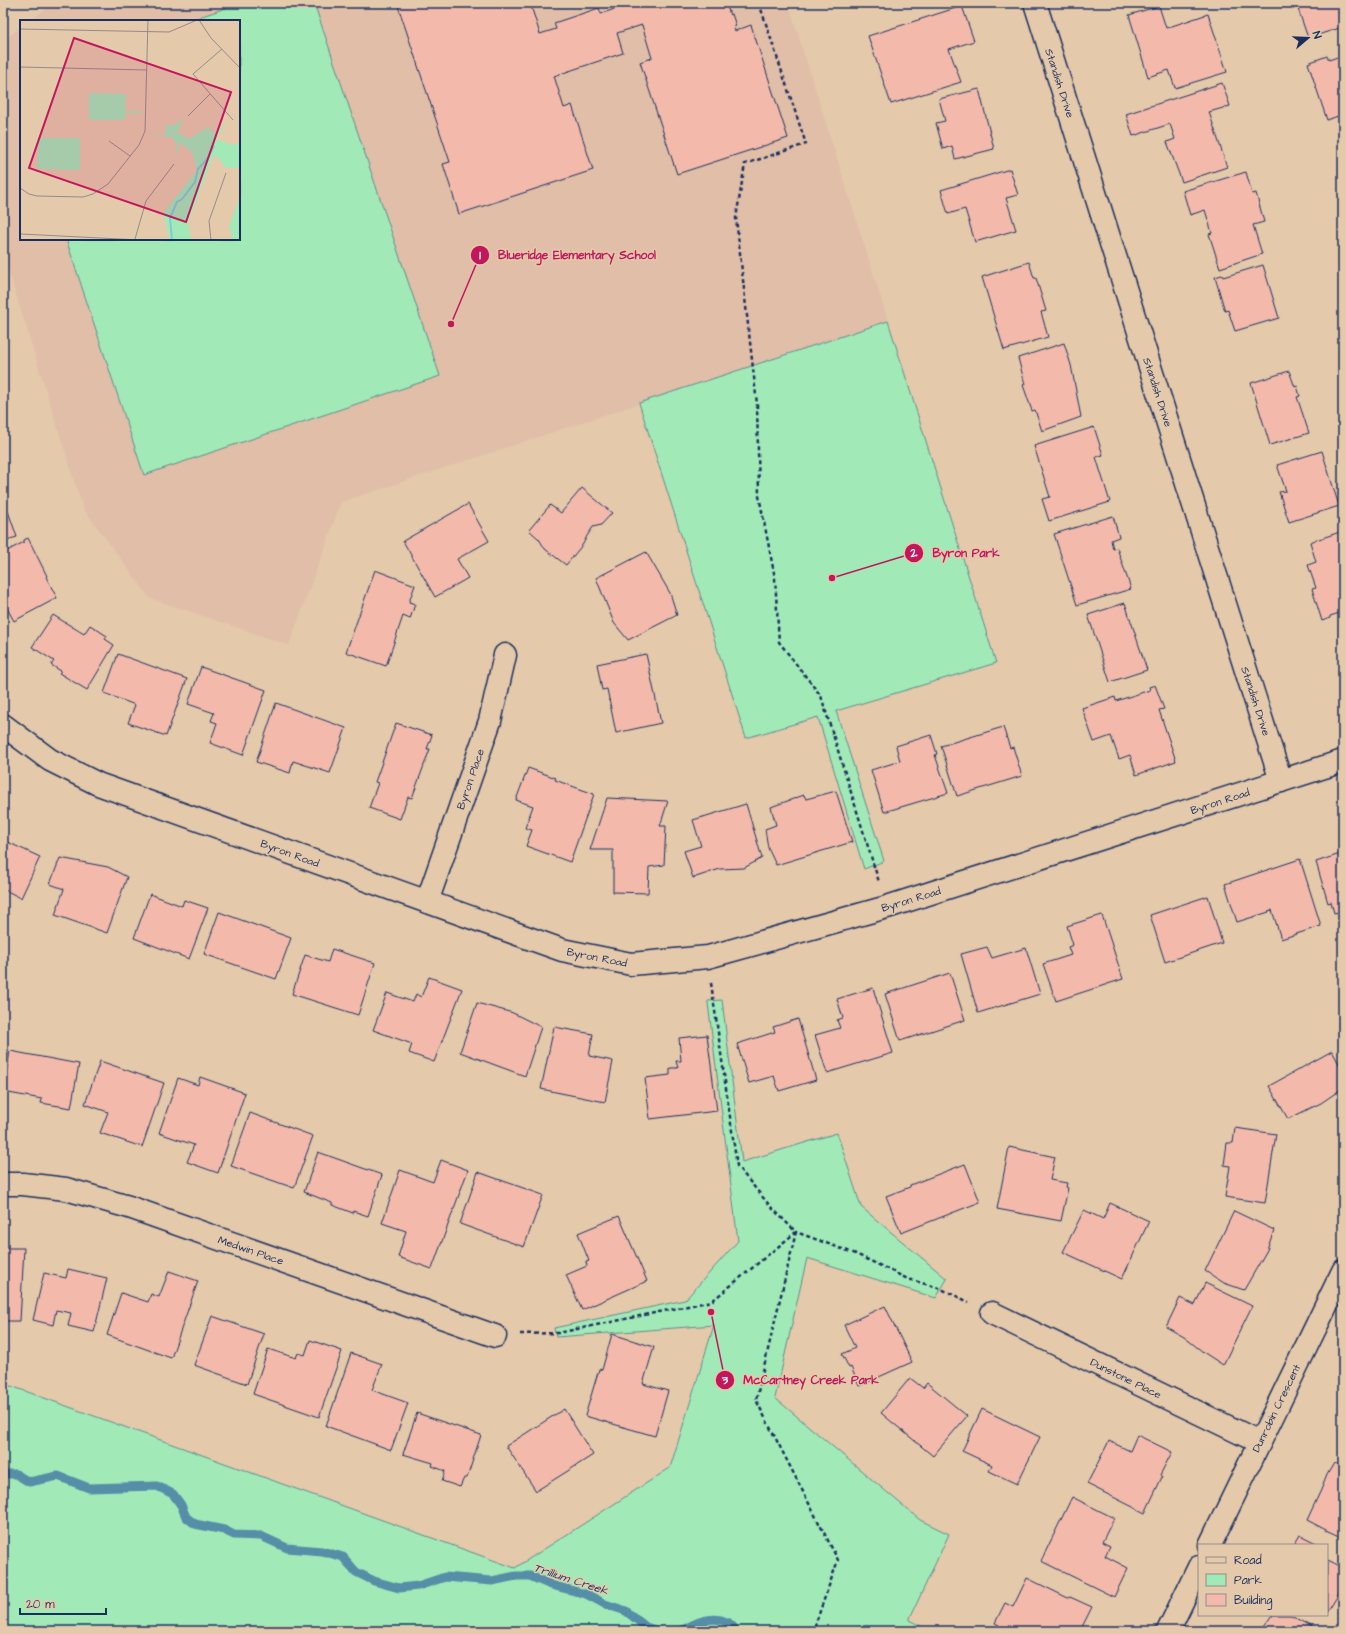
<svg xmlns="http://www.w3.org/2000/svg" width="1346" height="1634" font-family="'Architects Daughter',sans-serif">
<rect width="100%" height="100%" fill="#e4c9ab"/>
<filter id="ink" filterUnits="userSpaceOnUse"><feTurbulence type="fractalNoise" baseFrequency=".025" numOctaves="2"/><feDisplacementMap in="SourceGraphic" scale="8" xChannelSelector="R" yChannelSelector="G"/><feConvolveMatrix kernelMatrix="1 2 1 2 8 2 1 2 1" color-interpolation-filters="sRGB"/></filter>
<g filter="url(#ink)">
<!-- built -->
<polygon fill="#e0bea8" points="54,3 788,3 888,321 341,502 289,645 150,598 83,508 3,253 3,41 21,27 21,239 239,239 239,21 30,21"/>
<!-- green -->
<g fill="#a1eab8" stroke="#5e8c8b">
<polygon points="240,3 314,3 440,376 144,475 66,239 239,239 239,21 188,21"/>
<polygon points="888,321 996,663 836,711 884,861 864,869 818,717 746,738 639,403"/>
<polygon points="722,1000 742,1162 837,1133 861,1207 947,1279 936,1298 807,1258 775,1398 920,1520 949,1534 909,1620 930,1631 3,1631 3,1389 11,1386 515,1568 670,1468 714,1325 556,1337 554,1328 685,1300 738,1241 708,1003 708,1001"/>
</g>
<g fill="none" stroke-linecap="round" stroke-linejoin="round">
<!-- stream -->
<g stroke="#558ea6" stroke-width="9">
<polyline points="3,1474 16,1474 29,1482 58,1476 89,1488 157,1486 173,1494 181,1505 186,1517 195,1524 224,1530 234,1535 261,1536 287,1548 322,1551 343,1557 356,1572 374,1581 399,1588 418,1586 445,1577 492,1581 516,1576 530,1576 551,1585 586,1594 605,1604 626,1611 646,1627 658,1631"/>
<path d="M681 1631C695 1623 711 1615 727 1622 731 1623 734 1628 736 1631"/>
</g>
</g>
<!-- building -->
<g fill="#f3baab" stroke="#1b2f5e">
<polygon points="397,3 530,3 540,34 556,29 554,23 599,8 601,14 617,8 615,3 726,3 730,15 732,14 736,26 733,27 735,31 751,25 788,138 677,174 640,62 652,58 642,25 617,33 623,53 554,76 564,108 572,105 593,170 459,214 443,164 450,162"/>
<polygon points="1296,3 1341,3 1343,9 1343,27 1308,38"/>
<polygon points="962,6 974,41 949,49 961,82 891,104 868,36"/>
<polygon points="1159,6 1166,28 1208,14 1227,72 1175,88 1169,70 1148,77 1129,15"/>
<polygon points="1343,55 1343,129 1342,129 1338,116 1327,120 1308,63 1327,56 1329,60"/>
<polygon points="1222,83 1230,106 1209,112 1227,167 1182,182 1167,142 1175,139 1170,124 1133,136 1126,114"/>
<polygon points="979,89 994,149 955,159 952,146 943,149 936,123 945,121 939,99"/>
<polygon points="1010,169 1018,195 1006,198 1016,230 975,242 965,209 948,214 941,190"/>
<polygon points="1246,172 1252,194 1256,193 1264,222 1253,225 1262,254 1220,268 1209,234 1212,233 1205,210 1190,215 1183,191"/>
<polygon points="1029,262 1034,278 1036,278 1046,311 1041,312 1048,337 1004,350 982,277"/>
<polygon points="1263,265 1279,318 1235,331 1228,310 1225,311 1215,277 1222,275 1223,277"/>
<polygon points="1064,343 1071,365 1081,417 1042,431 1035,410 1032,411 1023,385 1025,384 1018,358"/>
<polygon points="1289,371 1295,387 1297,386 1300,396 1297,397 1309,433 1270,445 1251,383"/>
<polygon points="1094,427 1103,455 1096,457 1110,502 1049,521 1042,499 1050,497 1034,446"/>
<polygon points="1322,451 1339,506 1289,522 1279,492 1286,491 1277,465"/>
<polygon points="582,488 612,513 601,525 593,527 587,536 583,544 566,565 545,549 539,539 529,530 550,505 561,513"/>
<polygon points="3,497 17,537 3,541"/>
<polygon points="468,504 489,541 457,559 468,578 435,597 403,541"/>
<polygon points="1113,516 1119,537 1111,540 1113,549 1117,548 1131,589 1077,605 1054,534"/>
<polygon points="1343,531 1343,612 1330,616 1330,618 1322,621 1312,589 1316,588 1308,565 1316,562 1310,542"/>
<polygon points="28,538 47,576 46,577 57,598 14,621 3,601 3,553 24,542 24,540"/>
<polygon points="646,552 670,593 677,615 628,640 614,623 596,578"/>
<polygon points="375,570 415,585 409,602 415,604 410,619 403,616 386,666 346,652"/>
<polygon points="1125,603 1147,670 1110,682 1088,615"/>
<polygon points="53,615 84,634 90,625 107,636 105,639 114,645 87,690 59,673 61,671 51,665 54,661 32,647"/>
<polygon points="118,654 187,679 166,736 128,723 135,705 104,693"/>
<polygon points="646,654 661,723 616,733 607,689 602,690 597,664"/>
<polygon points="201,667 266,690 243,755 210,743 217,723 211,721 214,713 188,704"/>
<polygon points="1155,685 1164,709 1159,710 1176,761 1136,775 1130,755 1119,759 1111,736 1094,742 1082,708 1115,697 1116,701 1150,690 1149,687"/>
<polygon points="276,703 346,728 330,773 293,761 290,773 256,762"/>
<polygon points="396,723 432,735 427,749 430,749 412,798 408,797 400,819 369,808 378,783 375,782"/>
<polygon points="1003,727 1010,748 1013,747 1022,776 957,796 941,746"/>
<polygon points="931,735 937,754 935,755 948,793 884,812 871,770 900,761 896,746"/>
<polygon points="528,768 556,778 555,780 594,794 570,862 526,846 532,830 525,828 533,806 516,800"/>
<polygon points="836,791 852,842 776,865 768,848 765,829 776,825 771,807 804,795 806,799"/>
<polygon points="607,798 668,801 660,826 666,826 664,865 649,867 648,893 613,892 613,850 590,850"/>
<polygon points="746,804 762,858 744,868 720,869 693,878 684,851 701,846 693,820"/>
<polygon points="3,840 40,857 21,898 3,889"/>
<polygon points="1343,853 1343,911 1334,913 1331,902 1328,903 1316,862"/>
<polygon points="60,858 108,867 127,877 107,933 55,915 64,889 50,884"/>
<polygon points="1300,859 1321,926 1281,939 1272,910 1268,911 1269,912 1237,922 1225,884"/>
<polygon points="150,894 182,906 184,900 208,908 189,959 134,938"/>
<polygon points="1208,896 1222,943 1165,962 1150,915"/>
<polygon points="219,912 291,938 276,979 204,954"/>
<polygon points="1102,915 1123,979 1056,1001 1043,964 1071,955 1068,947 1073,945 1067,926"/>
<polygon points="987,947 992,958 1026,948 1040,994 978,1013 961,954"/>
<polygon points="332,949 375,963 358,1015 292,994 305,955 328,962"/>
<polygon points="950,973 965,1020 900,1041 885,994"/>
<polygon points="429,977 462,989 434,1062 409,1053 412,1044 373,1030 387,993 413,1002 416,994 421,997"/>
<polygon points="873,988 893,1053 827,1073 815,1035 840,1028 837,1020 843,1018 837,999"/>
<polygon points="477,1003 513,1013 541,1027 525,1076 460,1052"/>
<polygon points="798,1019 816,1080 779,1091 774,1076 749,1083 737,1044 775,1032 773,1027"/>
<polygon points="554,1027 593,1034 589,1056 613,1061 605,1102 541,1089"/>
<polygon points="707,1035 717,1111 650,1119 645,1078 670,1075 670,1068 678,1068 676,1061 681,1061 679,1038"/>
<polygon points="10,1051 79,1064 71,1108 41,1103 42,1099 3,1092"/>
<polygon points="1332,1051 1343,1071 1343,1088 1321,1103 1288,1119 1269,1086"/>
<polygon points="100,1061 164,1083 142,1147 100,1133 108,1112 85,1104"/>
<polygon points="200,1077 245,1093 218,1173 187,1162 194,1145 159,1133 178,1078 198,1085"/>
<polygon points="250,1113 313,1136 294,1188 231,1166"/>
<polygon points="1235,1128 1276,1134 1265,1203 1225,1197 1230,1166 1224,1165 1227,1143 1233,1143"/>
<polygon points="1009,1147 1055,1157 1050,1180 1067,1183 1066,1187 1068,1188 1061,1221 997,1209"/>
<polygon points="318,1152 382,1175 368,1216 353,1211 353,1213 332,1205 332,1203 304,1192"/>
<polygon points="441,1160 468,1170 432,1269 398,1257 406,1231 382,1223 400,1170 433,1182"/>
<polygon points="965,1164 980,1202 901,1233 886,1196 910,1187 910,1185"/>
<polygon points="478,1172 543,1195 524,1247 460,1224"/>
<polygon points="1110,1203 1149,1221 1122,1279 1063,1252 1084,1210 1103,1219"/>
<polygon points="1234,1211 1274,1230 1267,1250 1244,1290 1224,1283 1205,1271"/>
<polygon points="619,1216 647,1281 582,1310 566,1275 587,1266 586,1262 589,1261 578,1233"/>
<polygon points="3,1248 24,1248 20,1321 3,1321"/>
<polygon points="68,1269 107,1278 94,1332 68,1326 71,1313 56,1310 53,1325 33,1320 44,1273 66,1278"/>
<polygon points="169,1271 198,1281 171,1358 107,1335 121,1293 148,1302 151,1294 159,1297"/>
<polygon points="1205,1283 1252,1306 1223,1365 1203,1352 1184,1337 1166,1327 1180,1298 1195,1305"/>
<polygon points="885,1306 912,1362 859,1386 851,1367 849,1368 842,1354 855,1348 844,1325"/>
<polygon points="212,1316 264,1334 247,1384 194,1365"/>
<polygon points="612,1334 654,1347 643,1384 668,1391 655,1436 585,1416 599,1369 602,1370"/>
<polygon points="310,1340 342,1351 319,1417 253,1394 268,1349 296,1358 298,1353 305,1355"/>
<polygon points="351,1353 382,1364 372,1390 408,1403 391,1450 326,1426"/>
<polygon points="910,1378 923,1388 927,1383 967,1416 933,1456 881,1413"/>
<polygon points="564,1409 593,1455 536,1491 506,1446"/>
<polygon points="982,1409 1040,1437 1017,1484 989,1471 992,1465 962,1451"/>
<polygon points="417,1413 481,1435 467,1478 464,1478 460,1487 442,1481 445,1471 432,1466 433,1463 403,1454"/>
<polygon points="1137,1435 1172,1452 1160,1475 1162,1477 1145,1513 1087,1484 1109,1441 1130,1451"/>
<polygon points="1334,1463 1343,1466 1343,1538 1326,1530 1307,1520 1321,1490 1327,1475"/>
<polygon points="1072,1497 1114,1518 1102,1542 1110,1546 1105,1556 1128,1568 1114,1597 1041,1561"/>
<polygon points="1300,1535 1318,1544 1318,1545 1294,1545"/>
<polygon points="1327,1561 1343,1569 1343,1581 1338,1594 1327,1612"/>
<polygon points="1027,1578 1068,1598 1070,1597 1092,1607 1080,1631 996,1631 999,1625 995,1623 1005,1603 1013,1607"/>
<polygon points="1273,1615 1291,1615 1320,1631 1263,1631 1265,1626"/>
</g>
<g fill="none" stroke-linecap="round" stroke-linejoin="round">
<!-- minor casing -->
<g stroke="#1b2f5e" stroke-width="25">
<g id="minor">
<polyline points="1035,3 1281,781"/>
<polyline points="3,725 50,760 98,784 562,950 631,964 708,957 887,907 1343,761"/>
<polyline points="427,902 490,721 505,655"/>
<polyline points="3,1184 23,1184 66,1189 129,1207 495,1336"/>
<polyline points="992,1313 1259,1442"/>
<polyline points="1210,1545 1343,1271"/>
<polyline points="1168,1631 1199,1567"/>
</g>
</g>
<!-- path -->
<g stroke="#1b2f5e" stroke-width="2.5" stroke-dasharray="4 3" stroke-linecap="butt">
<polyline points="759,3 806,144 745,164 736,218 757,404 759,496 775,578 779,642 821,696 879,882"/>
<polyline points="711,983 737,1166 770,1206 796,1232 756,1400 838,1560 813,1631"/>
<polyline points="520,1334 558,1333 712,1301 796,1232 856,1254 908,1279 939,1288 969,1302"/>
</g>
<!-- minor -->
<use href="#minor" stroke="#e4c9ab" stroke-width="22"/>
</g>
</g>
<g text-anchor="middle" stroke-width="3" stroke-linejoin="round" paint-order="stroke">
<!-- street labels -->
<g font-size="11" fill="#1b2f5e" stroke="#e4c9ab">
<text transform="translate(1060 83) rotate(72)" y="4">Standish Drive</text>
<text transform="translate(1158 392) rotate(72)" y="4">Standish Drive</text>
<text transform="translate(1256 701) rotate(72)" y="4">Standish Drive</text>
<text transform="translate(470 779) rotate(-71)" y="4">Byron Place</text>
<text transform="translate(1220 801) rotate(-18)" y="4">Byron Road</text>
<text transform="translate(290 853) rotate(20)" y="4">Byron Road</text>
<text transform="translate(911 899) rotate(-17)" y="4">Byron Road</text>
<text transform="translate(597 957) rotate(11)" y="4">Byron Road</text>
<text transform="translate(251 1250) rotate(19)" y="4">Medwin Place</text>
<text transform="translate(1126 1378) rotate(26)" y="4">Dunstone Place</text>
<text transform="translate(1276 1408) rotate(-64)" y="4">Dunrobin Crescent</text>
</g>
<!-- water labels -->
<g font-size="12" font-style="italic" fill="#253f6a" stroke="#e4c9ab">
<text transform="translate(571 1579) rotate(18)" y="4">Trillium Creek</text>
</g>
</g>
<!-- overview -->
<g transform="translate(20 20)">
<rect width="220" height="220" fill="#e4c9ab"/>
<path d="M69 73 106 74 105 91H121V93H105V100H69ZM164 99 157 112 169 119 188 107 195 114 207 102 196 119 212 125 220 123V148H206L196 135 192 139 168 203 171 220H150L143 193 177 150 172 132 160 123 155 138 157 125 153 118 129 113 145 115 146 105H154ZM19 118H60V150L21 149 17 147ZM220 176V220H213L209 207Z" fill="#a1eab8"/>
<path fill="none" stroke="#7ccdd6" stroke-width="2" d="M152 220 150 198 153 191 157 182 162 179 175 162 178 149 188 138 194 126"/>
<path fill="none" stroke="#948b8c" stroke-width="1" d="M179 0 191 18 220 48M0 9 149 12 177 0M202 29 173 54 213 100M0 47 127 50M168 96 190 74M89 121 110 136M0 168 9 174 17 176 63 177 73 174 88 164 119 125 125 111 128 0M1 214 120 220M115 219 126 181 154 144M191 220 189 201 206 153"/>
<path fill="#c2185b" fill-opacity="0.15" stroke="#c2185b" stroke-width="2" d="M54 18 211 72 166 202 9 148Z"/>
<rect width="220" height="220" fill="none" stroke="#1b2f5e" stroke-width="2"/>
</g>
<!-- callouts -->
<path fill="none" stroke="#c2185b" stroke-width="1.5" d="M451 324L480 255M832 578L914 553M711 1312L725 1380"/>
<g fill="#c2185b" stroke="#e4c9ab" stroke-width="1.5">
<circle cx="451" cy="324" r="4"/>
<circle cx="832" cy="578" r="4"/>
<circle cx="711" cy="1312" r="4"/>
<circle cx="480" cy="255" r="10"/>
<circle cx="914" cy="553" r="10"/>
<circle cx="725" cy="1380" r="10"/>
</g>
<g font-size="12" text-anchor="middle" font-weight="bold" fill="#fff">
<text x="480" y="259">1</text>
<text x="914" y="557">2</text>
<text x="725" y="1384">3</text>
</g>
<g font-size="12" text-anchor="middle" font-weight="bold" fill="#c2185b" stroke="#e4c9ab" stroke-width="3" stroke-linejoin="round" paint-order="stroke">
<text x="577" y="259">Blueridge Elementary School</text>
<text x="966" y="557">Byron Park</text>
<text x="811" y="1384">McCartney Creek Park</text>
</g>
<!-- margin -->
<rect width="1346" height="1634" fill="none" stroke="#e4c9ab" stroke-width="16"/>
<rect x="8" y="8" width="1330" height="1618" fill="none" stroke="#1b2f5e" stroke-width="1.5" filter="url(#ink)"/>
<!-- legend -->
<rect x="1198" y="1544" width="130" height="72" fill="#e4c9ab" stroke="#948b8c"/>
<rect x="1206" y="1557" width="20" height="6" fill="#e4c9ab" stroke="#948b8c"/>
<text x="1234" y="1564" font-size="12" fill="#1b2f5e">Road</text>
<rect x="1206" y="1574" width="20" height="12" fill="#a1eab8" stroke="#948b8c"/>
<text x="1234" y="1584" font-size="12" fill="#1b2f5e">Park</text>
<rect x="1206" y="1594" width="20" height="12" fill="#f3baab" stroke="#948b8c"/>
<text x="1234" y="1604" font-size="12" fill="#1b2f5e">Building</text>
<!-- north arrow -->
<g transform="translate(1308 38) rotate(71)" stroke="#e4c9ab" stroke-width="3" paint-order="stroke">
<path d="M0-3L7 15L0 10L-7 15Z" fill="#1b2f5e"/>
<text y="-6" font-size="11" font-weight="bold" text-anchor="middle" fill="#1b2f5e">N</text>
</g>
<!-- scale -->
<path d="M20 1608v6h86v-6" fill="none" stroke="#1b2f5e" stroke-width="2"/>
<text x="26" y="1608" font-size="12" fill="#1b2f5e" stroke="#e4c9ab" stroke-width="3" paint-order="stroke">20 m</text>
</svg>
